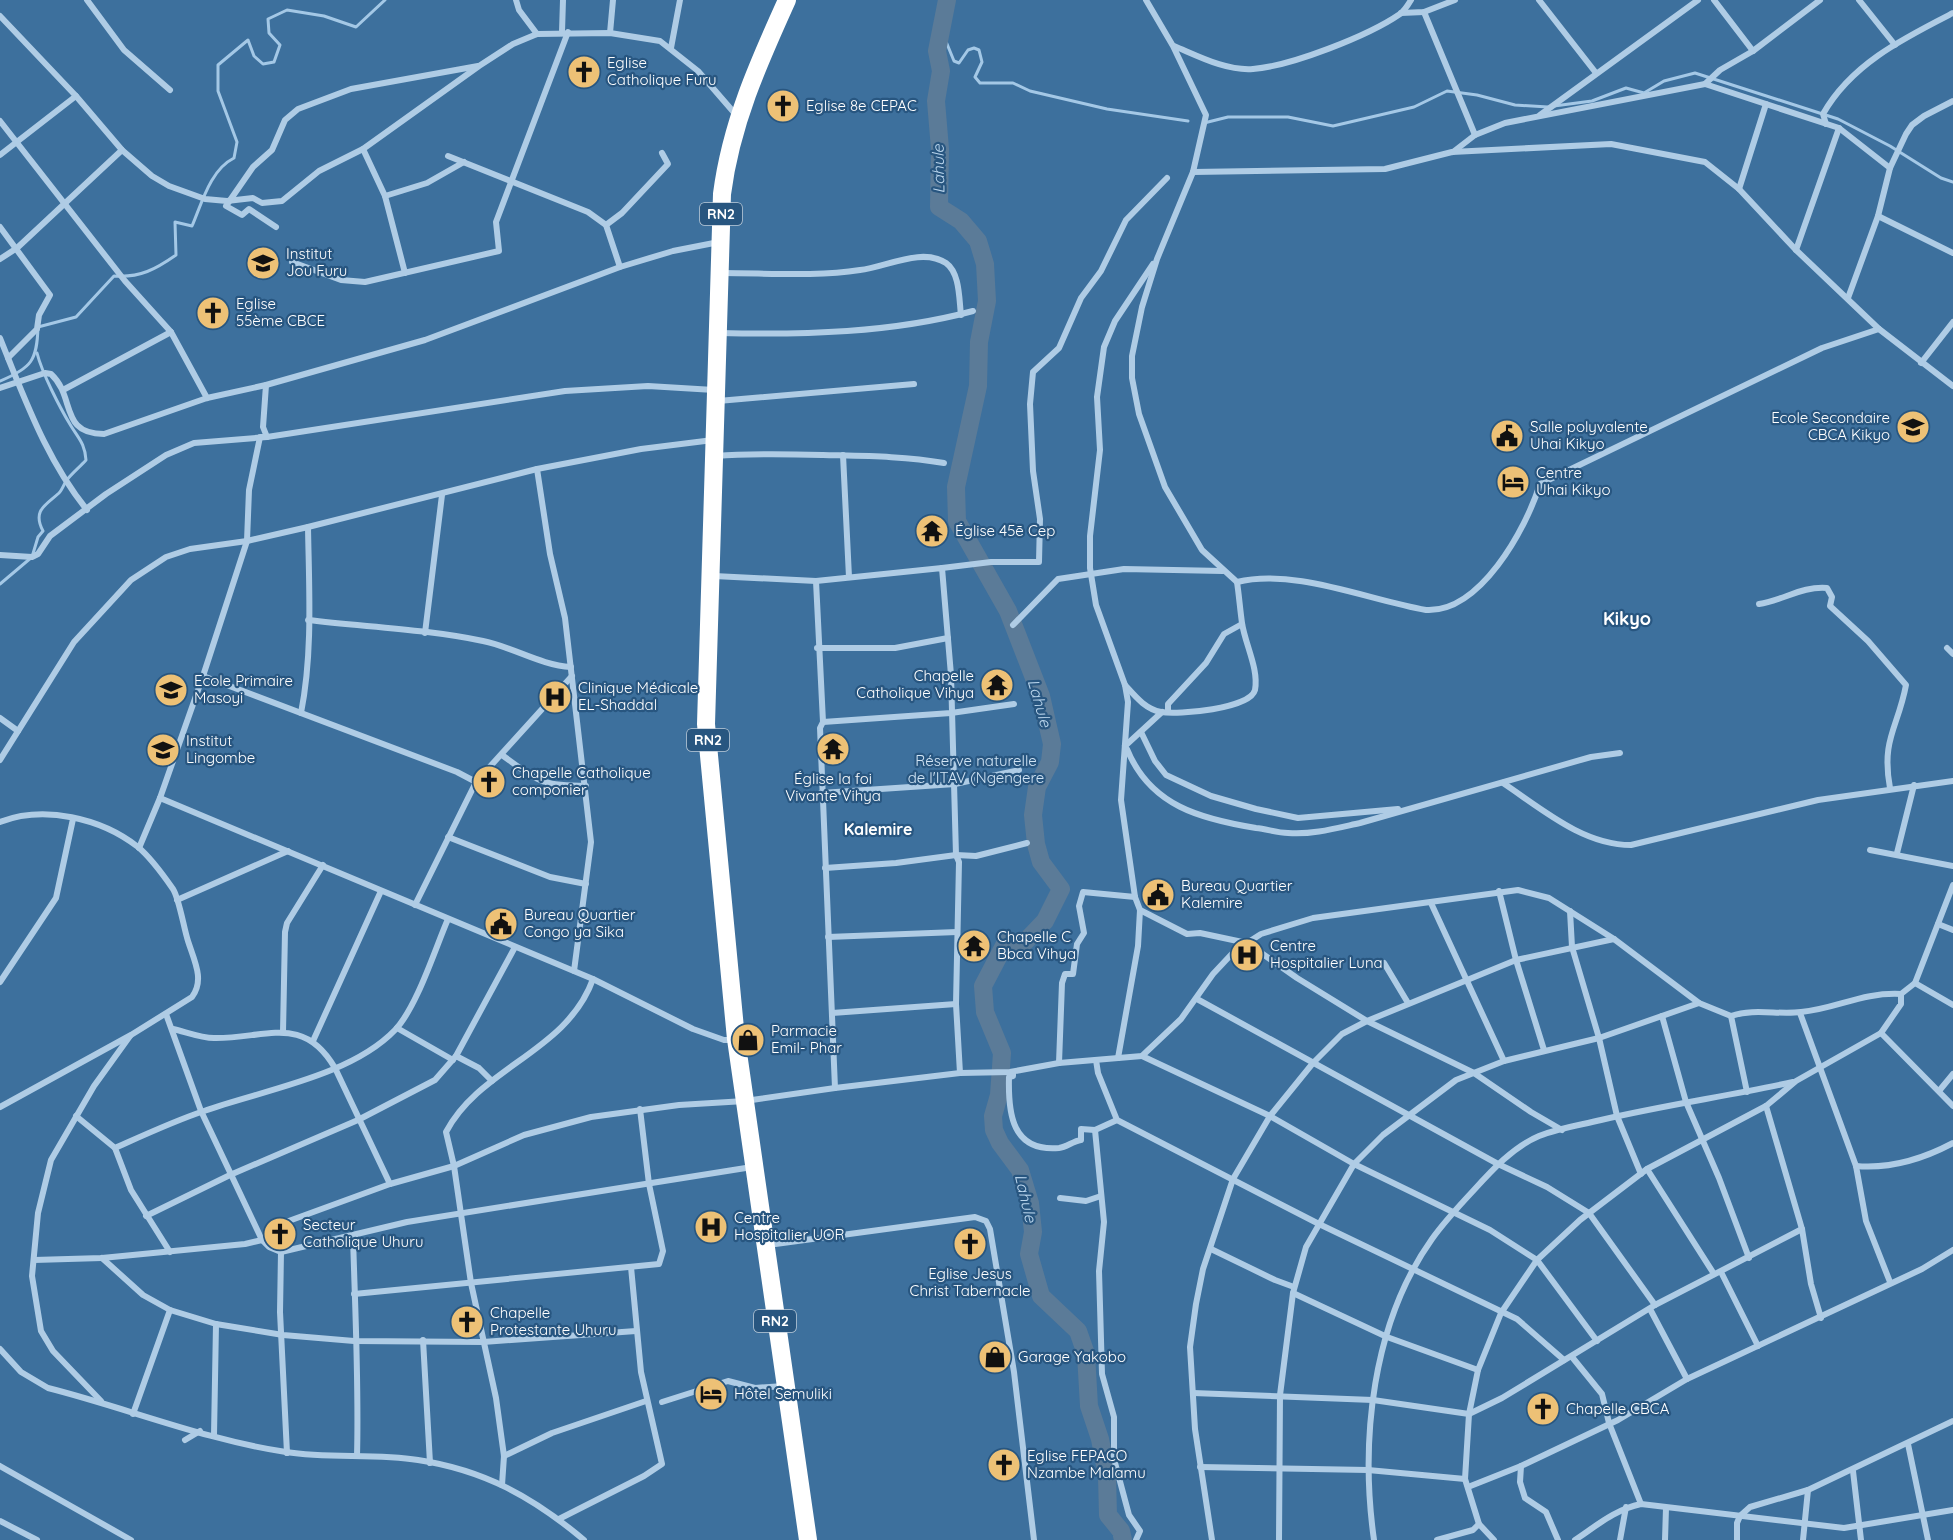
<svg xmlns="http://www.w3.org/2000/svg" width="1953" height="1540" font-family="Quicksand,sans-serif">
<rect width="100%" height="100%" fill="#285680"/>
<!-- park -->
<rect fill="#3d709d" x="0" y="0" width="1953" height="1540"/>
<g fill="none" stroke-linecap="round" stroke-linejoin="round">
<!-- stream -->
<g stroke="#a4c8e6" stroke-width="3">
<polyline points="939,36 945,39 954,61 959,63 968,50 974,48 979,50 982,62 975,77 980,83 1013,83 1030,91 1107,109 1188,121"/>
<polyline points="1554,106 1592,101 1626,88 1644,93 1664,81 1695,73 1838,119 1890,146 1941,178 1953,182"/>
<polyline points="1204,123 1228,117 1288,117 1333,126 1414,107 1447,91 1477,95 1515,105 1548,107"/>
<path d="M0 381C32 368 37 360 38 327L76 317 114 276C140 278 156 269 176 255L175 222 192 226C202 203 210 170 234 158L237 142 218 91V65L248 40 254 56 263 64 274 62 280 45 269 33 268 19 287 10 324 16 356 27 385 0"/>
<path d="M0 584 32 557 38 537 43 531C32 510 46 505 59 493 62 490 64 484 66 481 72 473 80 467 86 460 85 444 79 439 71 426 60 408 42 373 37 353"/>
</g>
<!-- river -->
<polyline stroke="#5b7b98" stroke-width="18" points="947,0 937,51 941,71 936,101 940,149 939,207 961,221 978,241 985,264 987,301 979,342 978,386 956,487 957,521 1008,611 1041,696 1052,744 1050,762 1037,787 1033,815 1036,844 1041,862 1061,889 1045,921 1024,943 1006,942 983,986 985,1012 1002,1053 999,1095 993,1116 994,1130 1000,1143 1020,1170 1030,1203 1033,1232 1029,1254 1041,1296 1078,1331 1086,1354 1089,1406 1100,1439 1107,1476 1108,1515 1121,1531 1123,1540"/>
<!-- street -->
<g stroke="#afcce5" stroke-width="6">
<polyline points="87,0 124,50 170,90"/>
<polyline points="516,0 519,10 537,34"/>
<path d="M1146 0 1173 46 1206 115 1193 172 1157 259 1142 307 1132 356V378L1139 414 1165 487 1202 550 1237 582C1295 568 1368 600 1426 610 1480 613 1526 529 1540 484L1822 348 1879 329"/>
<polyline points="1539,0 1596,73"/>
<polyline points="1714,0 1753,51"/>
<polyline points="1859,0 1895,45"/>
<polyline points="1424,12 1475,135"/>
<polyline points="1401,13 1424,12 1455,0"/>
<polyline points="0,16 76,96 122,150 152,176 169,186 205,199 227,201 253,198 262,203 282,201 319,171 363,149 479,66 513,44 537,34 610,33 660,41 698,71 737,116"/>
<polyline points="562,32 563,0"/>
<polyline points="610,33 613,0"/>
<path d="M1174 46C1198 56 1226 71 1253 69 1291 66 1368 36 1400 14 1404 11 1408 5 1411 0"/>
<polyline points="671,48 680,0"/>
<polyline points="1705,84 1839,128 1890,168"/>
<polyline points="1540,115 1698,0"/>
<polyline points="0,121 125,281 171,332 207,398"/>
<path d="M1826 124 1823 114C1851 64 1904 38 1953 13"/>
<polyline points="363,149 385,196 405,273"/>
<polyline points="1453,152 1475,135 1505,123 1705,84 1720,70 1753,51 1820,0"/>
<polyline points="0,155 76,96"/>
<polyline points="448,156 588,212 606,225 620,267"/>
<polyline points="1193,172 1385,169 1452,152 1611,144 1705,162 1739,189 1796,250 1879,329 1953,386"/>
<polyline points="1739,189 1766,104"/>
<polyline points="385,196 427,183 464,162"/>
<polyline points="1878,216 1953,253"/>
<polyline points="606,225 622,213 668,164 662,153"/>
<polyline points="0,227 50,295 39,315 37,329 8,358 0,338"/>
<polyline points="276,227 249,209 242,215 226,206 253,167 272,150 285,120 298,109 351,89 478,66"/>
<polyline points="1796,250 1839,128"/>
<polyline points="0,259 17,248 122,150"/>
<polyline points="292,262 341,280 365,282 499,251 496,222 568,32"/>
<path d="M722 273C767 273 816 277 860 270 886 267 922 247 946 263 960 273 959 299 961 315"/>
<polyline points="1848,298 1878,216 1890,168 1906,134 1912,125 1924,116 1953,101"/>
<path d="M719 333C803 335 892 333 973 311"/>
<path d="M8 358C30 412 50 464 87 510"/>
<polyline points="1921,363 1953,322"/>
<path d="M0 388 45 373 51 374C76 397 59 434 104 434L207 398 266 385 425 340 620 267 673 251 719 242"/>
<polyline points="63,390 171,332"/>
<polyline points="718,401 914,384"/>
<polyline points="843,455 849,577"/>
<path d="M716 456C752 453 787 454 823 455 863 456 904 456 944 463"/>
<polyline points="537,469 550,554 565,618 591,842 574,971"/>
<polyline points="0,555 32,557 38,554 50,536 106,494 166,455 194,443 267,437 565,391 648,386 714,390"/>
<polyline points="942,568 991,562 1039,562 1040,519 1033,471 1030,404 1033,372 1059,348 1081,298 1101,271 1126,220 1167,178"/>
<polyline points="714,576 816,581 942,568 951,675 956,855 959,862 956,1004 960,1073"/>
<polyline points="816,581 823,722 820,728 835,1088"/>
<path d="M1759 604C1784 600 1802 586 1827 588L1832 597 1830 606 1868 641 1906 685C1898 728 1881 739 1890 788"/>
<path d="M308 620C366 627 426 629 483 641 513 647 540 665 571 667"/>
<polyline points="1013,625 1058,579 1124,569 1223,571"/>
<polyline points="425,633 442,495"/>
<polyline points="817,648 895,648 948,638"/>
<polyline points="1947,648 1953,654"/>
<polyline points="203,676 457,772 476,782"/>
<path d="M1125 685C1135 696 1145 709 1161 712 1178 715 1250 709 1255 690 1259 669 1245 644 1242 623 1240 609 1239 595 1237 582"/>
<polyline points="1168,712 1168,704 1206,663 1224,634 1242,624"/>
<path d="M301 713C313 653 309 588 308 527"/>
<polyline points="0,718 18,731"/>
<polyline points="823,722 951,713 1014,704"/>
<polyline points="1141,732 1155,761 1166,775 1211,796 1256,809 1298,818 1398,809"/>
<polyline points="1125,746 1162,712"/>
<path d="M1127 749C1150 806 1201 819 1256 828 1267 829 1277 833 1288 833 1312 835 1337 828 1360 823L1591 757 1620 753"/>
<path d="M502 755C538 781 540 786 586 786"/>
<polyline points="0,760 74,642 131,580 166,557 190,549 247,541 308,527 537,469 641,449 713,440"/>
<path d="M1503 783C1542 809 1583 845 1631 845L1818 800 1953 781"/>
<polyline points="821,793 955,784 1019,770"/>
<polyline points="160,798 593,979 693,1029 724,1040 733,1040"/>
<path d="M0 822C44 805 101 818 138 847 150 857 164 876 173 889 179 898 184 929 188 941 194 960 205 980 192 997L131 1035 0 1107"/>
<polyline points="448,837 550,877 586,884"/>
<polyline points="139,848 160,798 203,676 247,541 249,490 260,437 267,437 263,427 266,385"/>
<polyline points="1870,850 1953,866"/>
<polyline points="1897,853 1914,785"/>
<polyline points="825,868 896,863 956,855 976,856 1027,843"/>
<polyline points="1499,891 1516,960 1544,1050"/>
<polyline points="177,900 288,851"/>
<polyline points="1431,903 1504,1061"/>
<polyline points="415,905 476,782 572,676"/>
<polyline points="1140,910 1187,934 1200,933 1247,943 1297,978 1367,1021 1474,1073 1531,1112 1562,1130"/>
<polyline points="1570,911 1572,947 1599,1038 1617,1116 1641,1174"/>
<polyline points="1938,924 1953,930"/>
<polyline points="828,937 957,932"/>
<path d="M1247 943 1261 934 1313 918 1518 890 1549 898 1614 939 1699 1003 1731 1016C1754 1008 1778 1015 1801 1012 1836 1009 1862 992 1901 994L1915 983 1953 885"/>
<polyline points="1384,963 1408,1003"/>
<polyline points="0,982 56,898 73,819"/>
<polyline points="1915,983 1953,1005"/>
<polyline points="1197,999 1498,1164 1547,1187 1589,1213 1655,1305"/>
<polyline points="832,1013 956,1004"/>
<polyline points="1800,1013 1856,1166 1866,1221 1890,1282"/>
<polyline points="166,1014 201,1111 262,1240 269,1247 281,1252 280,1312 287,1453"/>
<polyline points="1662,1016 1686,1102 1719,1178 1749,1258"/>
<polyline points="1731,1016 1747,1092"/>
<polyline points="397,1028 453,1060"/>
<path d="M173 1029C186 1032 201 1038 214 1038 265 1039 303 1013 335 1068L390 1184"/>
<polyline points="283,1032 285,932 287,923 323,865"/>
<polyline points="1881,1033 1953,1106"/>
<polyline points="313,1041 381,891"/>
<polyline points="456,1056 479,1068 492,1081"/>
<polyline points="1142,1056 1270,1116 1354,1164 1490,1230 1537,1260 1597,1341"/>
<polyline points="1118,1058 1138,946 1140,910 1135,897 1121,800 1128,702 1125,685 1096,605 1090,568 1090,536 1100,450 1097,397 1104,347 1115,321 1153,264"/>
<polyline points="1096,1060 1098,1073 1117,1120 1319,1224 1517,1319 1564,1360"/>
<polyline points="1059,1063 1062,983 1065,974 1073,974 1077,944 1084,933 1079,906 1083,892 1135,897"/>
<path d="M1013 1072V1076L1009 1077C1008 1114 1012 1152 1059 1148 1067 1147 1073 1141 1081 1140V1129L1095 1130 1117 1120"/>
<polyline points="1939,1091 1953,1074"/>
<polyline points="1766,1106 1802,1229 1811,1284 1821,1318"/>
<path d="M76 1116 115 1148C144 1135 174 1121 204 1111 263 1090 351 1076 395 1030 417 1007 435 949 448 919"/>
<polyline points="1095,1130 1104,1222 1099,1271 1102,1374 1114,1417 1114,1459 1129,1515 1140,1531 1136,1540"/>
<polyline points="115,1148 131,1190 170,1252"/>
<path d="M1856 1166C1891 1169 1923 1159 1953 1143"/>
<polyline points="1647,1169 1714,1274"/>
<polyline points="1060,1198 1086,1201 1101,1196"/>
<polyline points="146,1216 230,1175 358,1120 435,1080 456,1056 515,947"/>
<path d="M353 1236C355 1309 359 1383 357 1456"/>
<polyline points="768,1245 975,1217 986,1221 990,1229 1014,1372 1034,1540"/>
<polyline points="1211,1249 1275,1280 1294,1287"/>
<polyline points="281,1252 407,1222 752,1167"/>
<polyline points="102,1258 143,1295 170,1310 216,1324 283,1335 354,1341 483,1342 636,1331"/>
<polyline points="34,1260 102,1258 245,1244 262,1240 275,1226 390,1184 454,1166 524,1135 591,1117 679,1105 745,1101 835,1088 960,1073 1010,1072 1059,1063 1142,1056 1181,1019 1213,974 1243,942"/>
<polyline points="1721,1272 1758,1346"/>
<polyline points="1293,1293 1387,1337 1478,1370"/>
<polyline points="354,1294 659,1264 663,1251 649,1184 640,1109"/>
<polyline points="1650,1309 1687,1379"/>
<polyline points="423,1340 430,1463"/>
<path d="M0 1349 21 1372 48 1388C127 1408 205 1440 286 1452 329 1459 375 1453 418 1460 484 1470 533 1497 584 1540"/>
<polyline points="1572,1357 1602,1394 1609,1423 1641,1504"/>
<polyline points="1193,1393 1373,1400 1469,1414 1502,1398 1655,1305 1802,1229"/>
<polyline points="101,1401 53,1351 41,1331 32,1276 38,1213 51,1160 94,1086 130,1036"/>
<polyline points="662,1402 728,1381 755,1388 784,1386"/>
<polyline points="133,1414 170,1310"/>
<polyline points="214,1435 216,1324"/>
<polyline points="185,1440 200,1431"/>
<polyline points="1908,1444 1928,1540"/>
<polyline points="504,1456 552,1433 646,1401"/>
<polyline points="0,1466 131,1540"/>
<polyline points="1521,1466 1520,1482 1525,1498 1546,1512 1558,1540"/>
<polyline points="1200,1467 1368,1470 1465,1479"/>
<polyline points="1853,1471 1861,1540"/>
<path d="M502 1485 504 1456 496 1398 471 1283 454 1166 446 1132C480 1067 567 1052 593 979"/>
<polyline points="1468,1487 1521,1466 1618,1420 1687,1379 1922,1269 1953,1250"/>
<polyline points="559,1519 644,1476 662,1464 641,1372 631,1267"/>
<polyline points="0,1521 37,1540"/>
<polyline points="1212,1540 1195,1429 1190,1347 1196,1304 1203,1269 1233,1179 1270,1116 1313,1063 1342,1034 1367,1021 1516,960 1614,939"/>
<polyline points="1279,1540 1280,1395 1293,1293 1306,1247 1354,1164 1383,1135 1456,1080 1504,1061 1599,1038 1699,1003"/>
<path d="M1374 1540C1360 1441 1372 1323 1432 1239 1444 1222 1459 1206 1473 1191 1492 1170 1513 1147 1539 1136 1559 1128 1581 1125 1601 1120 1665 1105 1729 1096 1793 1082"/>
<polyline points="1437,1540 1473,1530 1479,1524"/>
<polyline points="1494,1540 1479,1524 1465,1479 1469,1414 1478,1370 1501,1313 1537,1260 1580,1220 1647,1169 1766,1106 1796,1081 1881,1033 1901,1004 1901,994"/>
<path d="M1575 1540C1596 1526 1616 1509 1641 1504L1844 1528 1953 1510"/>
<polyline points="1620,1540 1626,1507"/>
<polyline points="1665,1540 1666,1508"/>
<polyline points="1737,1540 1737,1523 1740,1516 1750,1507 1808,1490 1953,1421"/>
<polyline points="1803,1540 1808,1490"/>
</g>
<!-- highway -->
<path stroke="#fff" stroke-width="18" d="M787 0C758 64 731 124 722 194L706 724 736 1039 808 1540"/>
</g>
<!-- icons -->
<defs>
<g id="church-disc" transform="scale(1.725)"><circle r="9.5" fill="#edc176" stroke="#285680"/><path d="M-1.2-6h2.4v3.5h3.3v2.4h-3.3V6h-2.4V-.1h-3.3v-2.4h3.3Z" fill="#111"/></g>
<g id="school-disc" transform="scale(1.725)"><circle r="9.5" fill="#edc176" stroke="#285680"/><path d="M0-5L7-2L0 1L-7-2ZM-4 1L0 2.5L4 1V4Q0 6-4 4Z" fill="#111"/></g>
<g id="civic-disc" transform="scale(1.725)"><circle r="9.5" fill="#edc176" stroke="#285680"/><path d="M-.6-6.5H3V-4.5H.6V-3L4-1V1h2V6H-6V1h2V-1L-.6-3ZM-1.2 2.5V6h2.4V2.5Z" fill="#111"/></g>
<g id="hotel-disc" transform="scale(1.725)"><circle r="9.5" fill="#edc176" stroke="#285680"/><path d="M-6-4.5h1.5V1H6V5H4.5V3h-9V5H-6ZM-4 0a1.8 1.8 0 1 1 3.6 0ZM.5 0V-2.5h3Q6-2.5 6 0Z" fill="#111"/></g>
<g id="temple-disc" transform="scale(1.725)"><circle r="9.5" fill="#edc176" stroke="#285680"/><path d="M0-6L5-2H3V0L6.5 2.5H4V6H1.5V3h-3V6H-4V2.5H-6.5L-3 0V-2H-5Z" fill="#111"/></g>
<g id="hospital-disc" transform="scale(1.725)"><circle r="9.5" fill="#edc176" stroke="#285680"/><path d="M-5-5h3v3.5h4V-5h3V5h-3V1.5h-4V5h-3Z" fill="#111"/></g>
<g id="shop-disc" transform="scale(1.725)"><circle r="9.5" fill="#edc176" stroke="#285680"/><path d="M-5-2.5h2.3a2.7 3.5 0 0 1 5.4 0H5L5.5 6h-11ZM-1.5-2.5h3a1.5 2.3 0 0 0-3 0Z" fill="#111"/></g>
</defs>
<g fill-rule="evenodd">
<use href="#church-disc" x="584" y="72"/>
<use href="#church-disc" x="783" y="106"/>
<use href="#school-disc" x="263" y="263"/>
<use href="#church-disc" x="213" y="313"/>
<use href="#school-disc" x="1913" y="427"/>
<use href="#civic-disc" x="1507" y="436"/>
<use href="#hotel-disc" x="1513" y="482"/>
<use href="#temple-disc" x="932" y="531"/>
<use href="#temple-disc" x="997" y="685"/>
<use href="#school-disc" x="171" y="690"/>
<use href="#hospital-disc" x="555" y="697"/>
<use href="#temple-disc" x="833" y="749"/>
<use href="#school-disc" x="163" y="750"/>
<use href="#church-disc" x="489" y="782"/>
<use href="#civic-disc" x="1158" y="895"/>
<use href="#civic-disc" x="501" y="924"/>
<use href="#temple-disc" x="974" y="946"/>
<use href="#hospital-disc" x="1247" y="955"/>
<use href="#shop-disc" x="748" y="1040"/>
<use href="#hospital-disc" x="711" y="1227"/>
<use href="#church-disc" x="280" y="1234"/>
<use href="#church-disc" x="970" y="1244"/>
<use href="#church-disc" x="467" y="1322"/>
<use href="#shop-disc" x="995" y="1357"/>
<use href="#hotel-disc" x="711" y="1394"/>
<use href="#church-disc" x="1543" y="1409"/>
<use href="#church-disc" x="1004" y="1465"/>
</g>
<g text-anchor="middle" stroke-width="4.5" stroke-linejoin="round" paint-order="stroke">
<!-- shield labels -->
<g fill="#285680" stroke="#beccd9" stroke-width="1.5">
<rect x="700" y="203" width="42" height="22" rx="4.5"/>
<rect x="687" y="729" width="42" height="22" rx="4.5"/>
<rect x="754" y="1310" width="42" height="22" rx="4.5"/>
</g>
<g font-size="14" font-weight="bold" fill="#fff">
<text x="721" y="219">RN2</text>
<text x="708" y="745">RN2</text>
<text x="775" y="1326">RN2</text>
</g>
<!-- poi labels -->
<g font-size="15" fill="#fff" stroke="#285680" text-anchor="start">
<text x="607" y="68">Eglise<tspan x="607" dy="17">Catholique Furu</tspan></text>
<text x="806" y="111">Eglise 8e CEPAC</text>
<text x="286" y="259">Institut<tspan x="286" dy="17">Jou Furu</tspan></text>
<text x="236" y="309">Eglise<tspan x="236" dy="17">55ème CBCE</tspan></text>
<text x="1890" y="423" text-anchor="end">Ecole Secondaire<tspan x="1890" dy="17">CBCA Kikyo</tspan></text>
<text x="1530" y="432">Salle polyvalente<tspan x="1530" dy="17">Uhai Kikyo</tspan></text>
<text x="1536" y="478">Centre<tspan x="1536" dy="17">Uhai Kikyo</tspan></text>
<text x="955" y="536">Église 45ē Cep</text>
<text x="974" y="681" text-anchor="end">Chapelle<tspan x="974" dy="17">Catholique Vihya</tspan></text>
<text x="194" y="686">Ecole Primaire<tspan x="194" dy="17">Masoyi</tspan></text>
<text x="578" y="693">Clinique Médicale<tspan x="578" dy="17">EL-Shaddal</tspan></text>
<text x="186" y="746">Institut<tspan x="186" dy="17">Lingombe</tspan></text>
<text x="512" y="778">Chapelle Catholique<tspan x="512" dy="17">componier</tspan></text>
<text x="833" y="784" text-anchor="middle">Église la foi<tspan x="833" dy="17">Vivante Vihya</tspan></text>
<text x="1181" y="891">Bureau Quartier<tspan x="1181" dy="17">Kalemire</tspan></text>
<text x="524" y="920">Bureau Quartier<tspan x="524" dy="17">Congo ya Sika</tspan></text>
<text x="997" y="942">Chapelle C<tspan x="997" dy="17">Bbca Vihya</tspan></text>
<text x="1270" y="951">Centre<tspan x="1270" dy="17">Hospitalier Luna</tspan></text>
<text x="771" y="1036">Parmacie<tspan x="771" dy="17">Emil- Phar</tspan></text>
<text x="734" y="1223">Centre<tspan x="734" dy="17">Hospitalier UOR</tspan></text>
<text x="303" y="1230">Secteur<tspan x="303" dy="17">Catholique Uhuru</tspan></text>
<text x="970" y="1279" text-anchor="middle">Eglise Jesus<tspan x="970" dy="17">Christ Tabernacle</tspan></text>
<text x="490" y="1318">Chapelle<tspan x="490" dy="17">Protestante Uhuru</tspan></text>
<text x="1018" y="1362">Garage Yakobo</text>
<text x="734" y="1399">Hôtel Semuliki</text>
<text x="1566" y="1414">Chapelle CBCA</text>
<text x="1027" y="1461">Eglise FEPACO<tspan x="1027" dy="17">Nzambe Malamu</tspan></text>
</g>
<!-- park labels -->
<g font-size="15" fill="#d2e5f5" stroke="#285680">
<text x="976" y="766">Réserve naturelle<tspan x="976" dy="17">de l'ITAV (Ngengere</tspan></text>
</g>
<!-- water labels -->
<g font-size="16" font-style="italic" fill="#bbd6ed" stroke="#285680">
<text transform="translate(938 169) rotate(-91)" y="6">Lahule</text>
<text transform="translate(1040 703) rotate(74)" y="6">Lahule</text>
<text transform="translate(1026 1198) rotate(77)" y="6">Lahule</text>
</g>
<!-- neighbourhood labels -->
<g font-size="16" font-weight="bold" fill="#fff" stroke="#285680">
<text x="878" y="835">Kalemire</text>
</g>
<!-- quarter labels -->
<g font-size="18" font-weight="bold" fill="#fff" stroke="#285680">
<text x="1627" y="625">Kikyo</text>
</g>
</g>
</svg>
